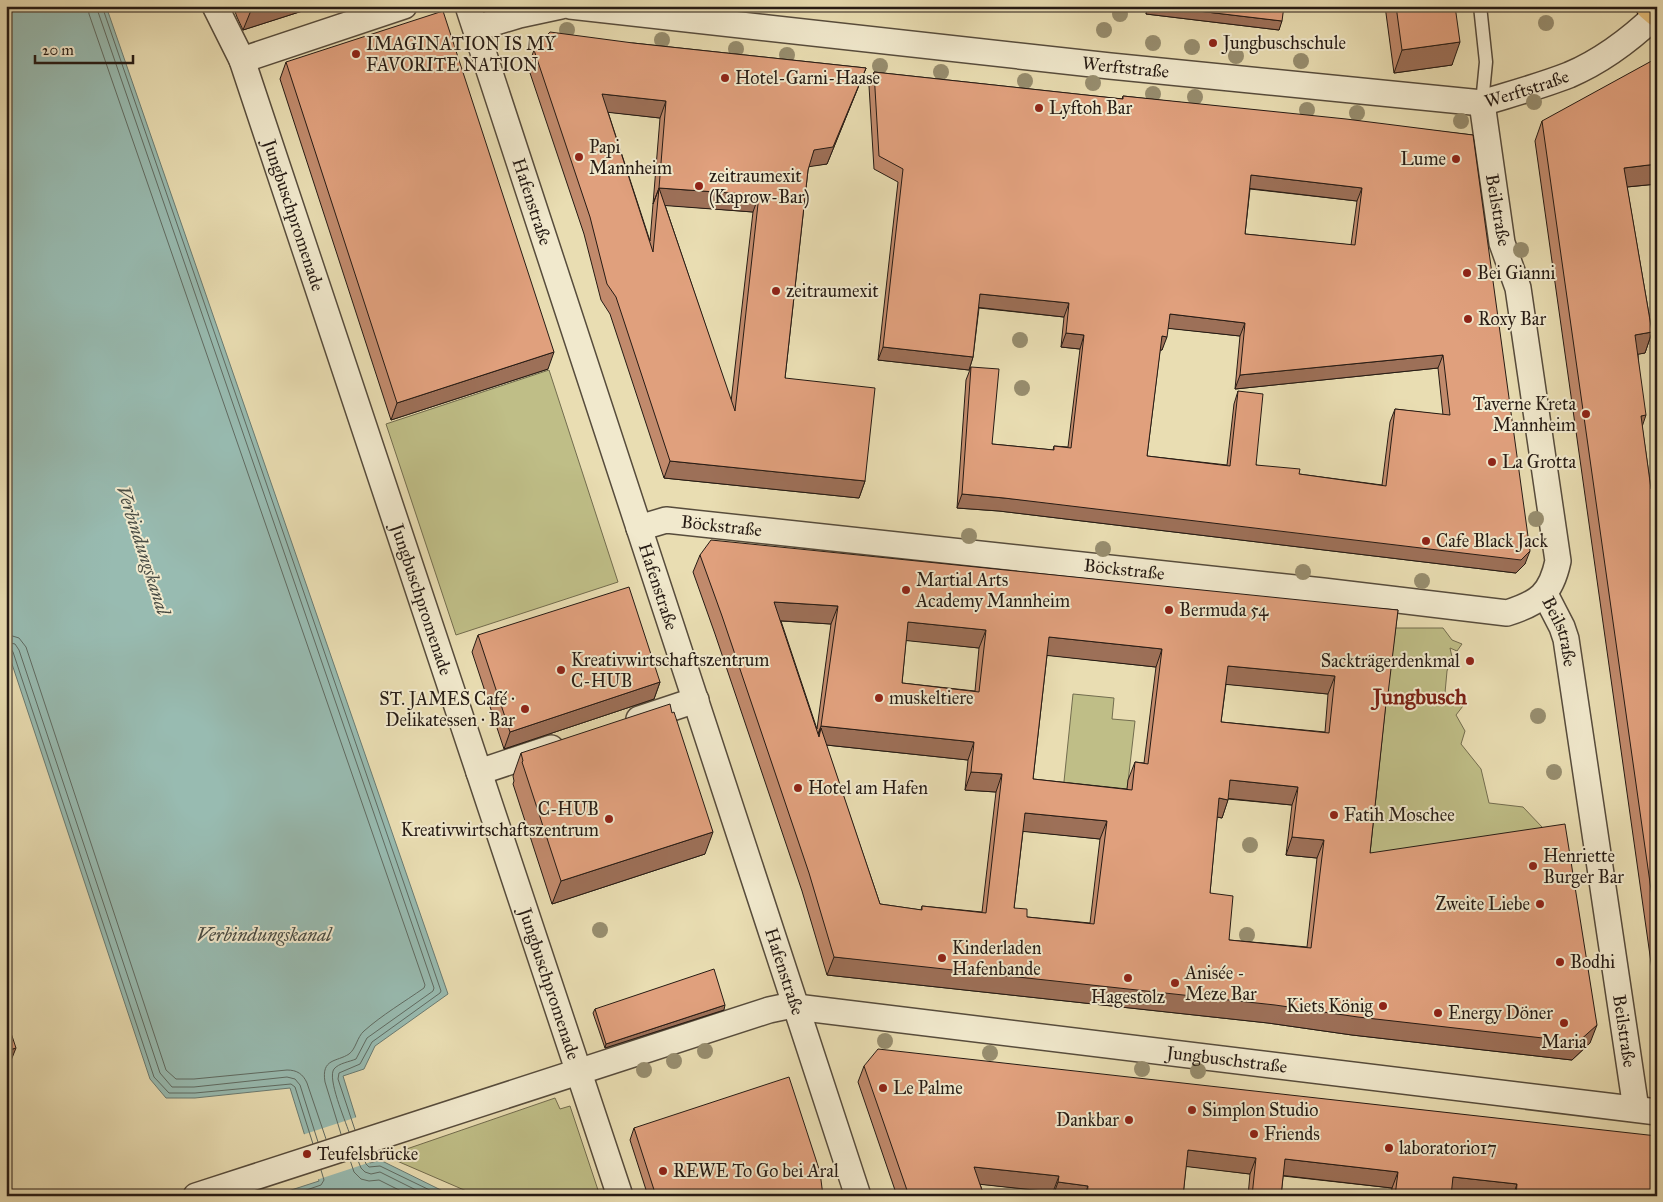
<svg xmlns="http://www.w3.org/2000/svg" width="1663" height="1202" font-family="'IM FELL Great Primer',serif">
<rect width="100%" height="100%" fill="#e9ddb2"/>
<filter id="stains"><feTurbulence type="fractalNoise" baseFrequency=".004" numOctaves="4"/><feColorMatrix values="0 0 0 0 .2 0 0 0 0 .09 0 0 0 0 .02 0 0 0 .5 -.17"/></filter>
<radialGradient id="worn" r=".72"><stop offset=".6" stop-color="#630" stop-opacity="0"/><stop offset="1" stop-color="#630" stop-opacity=".3"/></radialGradient>
<!-- green -->
<g fill="#bfbe87" stroke="#726c4e">
<polygon points="549,370 618,582 456,635 386,424"/>
<polygon points="1391,628 1443,628 1452,640 1462,644 1457,651 1450,648 1452,657 1447,671 1445,693 1466,702 1456,715 1465,731 1461,744 1481,769 1489,803 1523,807 1542,827 1547,844 1364,872"/>
<polygon points="1073,694 1114,698 1112,719 1135,721 1125,808 1062,801"/>
<polygon points="555,1098 560,1109 570,1106 600,1196 478,1196 397,1161 395,1153"/>
</g>
<!-- water -->
<polygon fill="#98bbb1" stroke="#6a7b72" points="6,6 106,6 448,994 375,1046 364,1069 343,1076 370,1163 380,1160 453,1196 283,1196 282,1193 319,1181 290,1088 195,1098 166,1098 150,1079 6,646"/>
<!-- pier -->
<polygon fill="#e9ddb2" points="357,1117 371,1155 371,1162 280,1192 316,1179 302,1135"/>
<g fill="none" stroke-linecap="round" stroke-linejoin="round">
<!-- shore -->
<g stroke="#5f6b62" stroke-width="1">
<path d="M88 6 89 14 425 985 424 988C404 1002 382 1015 364 1031 357 1037 356 1049 349 1054 337 1062 321 1058 325 1082L341 1134"/>
<path d="M96 6 434 988 433 991 367 1038 356 1059C349 1062 339 1063 334 1069 327 1078 345 1120 349 1132"/>
<polyline points="102,6 441,991 440,993 372,1042 360,1064 339,1073 338,1079 355,1130"/>
<path d="M6 634 19 638 26 647 166 1070 176 1079H194L287 1070C297 1070 303 1074 307 1083L326 1139"/>
<polyline points="6,642 15,644 19,650 160,1073 172,1087 194,1087 287,1077 295,1079 300,1085 318,1142"/>
<polyline points="6,648 11,649 13,652 154,1077 169,1093 195,1093 291,1084 295,1087 313,1144"/>
<polyline points="363,1156 366,1164 369,1167 380,1166 442,1196"/>
<polyline points="357,1158 361,1168 365,1172 371,1174 380,1172 428,1196"/>
<polyline points="350,1160 354,1172 361,1179 369,1181 379,1180 411,1196"/>
<polyline points="289,1196 321,1185 324,1180 321,1170"/>
</g>
<!-- lane casing -->
<g stroke="#574c3c" stroke-width="15">
<polyline id="lane" points="1480,6 1486,62 1482,103"/>
</g>
<!-- street casing -->
<g stroke="#574c3c" stroke-width="28">
<g id="street">
<path id="s1" d="M215 6 242 60 620 1196"/>
<path id="s2" d="M468 6 858 1196"/>
<path id="s3" d="M570 6 1110 66 1482 103C1511 94 1541 86 1569 75 1602 61 1631 39 1657 14"/>
<polyline points="476,28 519,15 561,6"/>
<polyline points="242,60 404,6"/>
<path id="s4" d="M639 528 666 520 1323 591 1507 613C1539 603 1551 594 1558 561L1518 288 1502 243 1482 103"/>
<path id="s5" d="M1545 594 1562 627 1566 639 1636 1109"/>
<polyline points="639,719 696,700"/>
<polyline points="479,772 551,748"/>
<path id="s6" d="M196 1196 769 1010 788 1006 1657 1112"/>
</g>
</g>
<!-- primary casing -->
<g stroke="#261b14" stroke-width="30">
<polyline id="primary" points="1650,6 1657,12"/>
</g>
<!-- lane -->
<use href="#lane" stroke="#f1e9cd" stroke-width="12"/>
<!-- street -->
<use href="#street" stroke="#f1e9cd" stroke-width="25"/>
<!-- primary -->
<use href="#primary" stroke="#e4be79" stroke-width="28"/>
</g>
<!-- trees -->
<g fill="#978d6e">
<circle cx="1120" cy="14" r="8"/>
<circle cx="1546" cy="23" r="8"/>
<circle cx="567" cy="30" r="8"/>
<circle cx="1104" cy="30" r="8"/>
<circle cx="662" cy="40" r="8"/>
<circle cx="1153" cy="43" r="8"/>
<circle cx="1192" cy="47" r="8"/>
<circle cx="736" cy="49" r="8"/>
<circle cx="787" cy="55" r="8"/>
<circle cx="1236" cy="56" r="8"/>
<circle cx="1301" cy="61" r="8"/>
<circle cx="880" cy="66" r="8"/>
<circle cx="941" cy="72" r="8"/>
<circle cx="1025" cy="81" r="8"/>
<circle cx="1093" cy="83" r="8"/>
<circle cx="1153" cy="94" r="8"/>
<circle cx="1195" cy="97" r="8"/>
<circle cx="1534" cy="102" r="8"/>
<circle cx="1307" cy="110" r="8"/>
<circle cx="1357" cy="113" r="8"/>
<circle cx="1461" cy="121" r="8"/>
<circle cx="1521" cy="250" r="8"/>
<circle cx="1020" cy="340" r="8"/>
<circle cx="1022" cy="388" r="8"/>
<circle cx="1536" cy="519" r="8"/>
<circle cx="969" cy="536" r="8"/>
<circle cx="1103" cy="549" r="8"/>
<circle cx="1303" cy="572" r="8"/>
<circle cx="1422" cy="581" r="8"/>
<circle cx="1538" cy="716" r="8"/>
<circle cx="1554" cy="772" r="8"/>
<circle cx="1250" cy="845" r="8"/>
<circle cx="600" cy="930" r="8"/>
<circle cx="1247" cy="935" r="8"/>
<circle cx="885" cy="1041" r="8"/>
<circle cx="705" cy="1051" r="8"/>
<circle cx="990" cy="1053" r="8"/>
<circle cx="674" cy="1061" r="8"/>
<circle cx="1142" cy="1069" r="8"/>
<circle cx="644" cy="1070" r="8"/>
<circle cx="1198" cy="1071" r="8"/>
</g>
<!-- wall -->
<g fill="#c18a6c" stroke="#261b14" fill-rule="evenodd">
<polygon points="233,6 318,6 243,30 237,17"/>
<polygon points="1147,6 1284,6 1279,30 1146,14"/>
<polygon points="1385,6 1455,6 1452,65 1394,73"/>
<path d="M633 43 866 68 827 164 809 166 808 170 785 378 865 481 859 498 664 478 610 314 601 300 584 234 528 67 534 50ZM608 112 660 118 650 241ZM665 205 753 212 731 402Z"/>
<polygon points="286,62 548,369 391,420 280,79"/>
<path d="M874 72 1122 99 1123 96 1473 135 1525 564 1516 573 999 511 957 508 966 380 971 367 992 444 1053 450 1054 446 1068 447 1080 349 1061 347 1064 317 979 308 973 357 969 370 878 360 898 182 874 169 869 86ZM1250 189 1357 201 1351 245 1245 234ZM1168 328 1240 336 1235 389 1438 368 1443 415 1395 409 1390 422 1382 485 1299 474 1256 465 1238 391 1234 404 1227 465 1147 456 1160 350H1162Z"/>
<polygon points="1542,121 1657,184 1627,187 1652,332 1645,353 1638,354 1642,426 1651,489 1657,488 1657,1005 1535,141"/>
<path d="M700 555 1398 610 1386 701 1370 853 1590 1043 1572 1060 1352 1035 1268 1023 827 975 802 891 715 634 693 572ZM781 621 831 624 817 729ZM906 640 979 648 975 691 902 683ZM1047 655 1156 667 1144 763 1135 762 1128 780 1127 789 1033 779ZM1226 684 1328 694 1325 732 1221 722ZM826 745 968 760 965 790 996 792 982 912 922 906 921 910 880 904ZM1228 799 1292 805 1286 855 1317 858 1307 947 1229 940 1210 893 1217 817 1222 818ZM1023 831 1100 839 1090 923 1027 917 1014 908Z"/>
<polygon points="478,635 660,682 654,699 504,749 472,652"/>
<polygon points="521,753 705,854 552,904 513,784 514,781 513,776"/>
<polygon points="595,1009 724,1010 605,1048 593,1013"/>
<polygon points="864,1066 1657,1196 1475,1196 1451,1193 1451,1196 1391,1196 1392,1188 1283,1176 1281,1196 1248,1196 1250,1174 1186,1166 1183,1196 1053,1196 1053,1192 980,1184 984,1196 897,1196 858,1082"/>
<polygon points="634,1128 823,1196 648,1196 630,1140"/>
</g>
<!-- shaded-wall -->
<g fill="#9d7058" stroke="#261b14">
<polygon points="256,6 318,6 243,30 252,8"/>
<polygon points="1149,6 1156,6 1282,21 1279,30 1146,14"/>
<polygon points="1460,42 1452,65 1394,73 1402,50"/>
<polygon points="866,68 827,164 807,167 814,150"/>
<polygon points="602,94 666,101 660,118 596,111"/>
<polygon points="1657,164 1657,184 1616,188 1624,168"/>
<polygon points="1251,175 1362,188 1357,201 1246,188"/>
<polygon points="659,188 653,204 659,188 759,195 753,212 658,205"/>
<polygon points="980,294 1069,303 1064,317 975,307"/>
<polygon points="1170,314 1245,323 1240,336 1165,328"/>
<polygon points="1652,332 1645,353 1628,356 1635,335"/>
<polygon points="1066,333 1084,335 1080,349 1061,347"/>
<polygon points="1162,336 1167,337 1162,350 1157,350"/>
<polygon points="883,347 973,357 969,370 878,360"/>
<polygon points="554,352 548,369 391,420 397,403"/>
<polygon points="1443,355 1438,368 1235,389 1240,375"/>
<polygon points="1646,415 1639,436 1641,416"/>
<polygon points="670,461 865,481 859,498 664,478"/>
<polygon points="962,494 1004,498 1530,551 1525,564 1516,573 999,511 957,508"/>
<polygon points="774,602 838,606 831,624 768,620"/>
<polygon points="908,622 986,630 979,648 901,640"/>
<polygon points="1049,637 1162,649 1156,667 1043,655"/>
<polygon points="1228,666 1335,676 1328,694 1222,684"/>
<polygon points="660,682 654,699 504,749 510,732"/>
<polygon points="821,726 974,742 968,760 817,744 819,737 821,728 814,744"/>
<polygon points="971,772 1002,774 996,792 965,790"/>
<polygon points="1230,780 1298,787 1292,805 1224,798"/>
<polygon points="1219,798 1228,800 1222,818 1213,816"/>
<polygon points="1025,813 1107,821 1100,839 1019,831"/>
<polygon points="713,832 705,854 552,904 561,881"/>
<polygon points="1292,837 1324,840 1317,858 1286,855"/>
<polygon points="834,957 1597,1025 1590,1043 1572,1060 1352,1035 1268,1023 827,975"/>
<polygon points="725,1005 724,1010 605,1048 606,1044"/>
<polygon points="16,1048 10,1063 6,1064 6,1051"/>
<polygon points="1188,1150 1256,1158 1250,1174 1182,1166"/>
<polygon points="1285,1159 1398,1172 1392,1188 1279,1175"/>
<polygon points="974,1167 1059,1176 1053,1192 968,1183"/>
<polygon points="1453,1177 1517,1184 1513,1196 1475,1196 1447,1193"/>
<polygon points="1058,1182 1088,1186 1084,1196 1053,1196"/>
</g>
<!-- building -->
<g fill="#e0a07d" stroke="#261b14" fill-rule="evenodd">
<polygon points="1156,6 1284,6 1282,21"/>
<polygon points="1396,6 1455,6 1460,42 1402,50"/>
<polygon points="443,11 554,352 397,403 286,62"/>
<path d="M550 32 633 43 866 68 833 147 814 150 808 170 785 378 875 388 865 481 670 461 616 297 607 284 590 217 534 50ZM602 94 666 101 659 188 759 195 735 411 659 188 653 252Z"/>
<polygon points="1657,58 1657,164 1624,168 1652,332 1635,335 1646,415 1641,416 1651,489 1657,488 1657,932 1542,121"/>
<path d="M874 72 1123 99V96L1346 119 1473 135 1530 551 1521 560 1004 498 962 494 971 367 999 369 992 444 1054 450V446L1071 448 1084 335 1066 333 1069 303 980 294 973 357 883 347 903 169 879 156ZM1251 175 1362 188 1355 245 1245 234ZM1170 314 1245 323 1240 375 1443 355 1450 415 1395 409 1386 486 1299 474 1300 469 1256 465 1263 394 1238 391 1230 466 1147 456 1162 336 1167 337Z"/>
<path d="M711 540 1398 610 1388 694H1387L1370 853 1565 824 1597 1025 1578 1042 1358 1017 1275 1005 834 957 809 873 722 616 700 555ZM774 602 838 606 821 726 974 742 971 772 1002 774 986 913 922 906V910L880 904 821 728 819 737ZM908 622 986 630 979 692 902 683ZM1049 637 1162 649 1148 764 1135 762 1132 790 1033 779ZM1228 666 1335 676 1329 733 1221 722ZM1230 780 1298 787 1292 837 1324 840 1311 948 1229 940 1233 896 1210 893 1219 798 1228 800ZM1025 813 1107 821 1094 924 1027 917V909L1014 908Z"/>
<polygon points="629,587 660,682 510,732 478,635"/>
<polygon points="670,704 672,713 674,712 713,832 561,881 522,762 523,761 521,753"/>
<polygon points="714,969 725,1005 606,1044 595,1009"/>
<polygon points="6,1018 16,1048 6,1051"/>
<polygon points="878,1049 1657,1136 1657,1196 1516,1196 1517,1184 1453,1177 1451,1196 1395,1196 1398,1172 1285,1159 1281,1196 1252,1196 1256,1158 1188,1150 1183,1196 1087,1196 1088,1186 1058,1182 1059,1176 974,1167 984,1196 909,1196 864,1066"/>
<polygon points="789,1077 820,1172 823,1196 758,1196 757,1194 751,1196 656,1196 634,1128"/>
</g>
<!-- markers -->
<g fill="#8f2418" stroke="#f1e9cd" stroke-width="2">
<circle cx="1213" cy="43" r="5"/>
<circle cx="356" cy="54" r="5"/>
<circle cx="725" cy="78" r="5"/>
<circle cx="1039" cy="108" r="5"/>
<circle cx="579" cy="157" r="5"/>
<circle cx="1456" cy="159" r="5"/>
<circle cx="699" cy="186" r="5"/>
<circle cx="1467" cy="273" r="5"/>
<circle cx="776" cy="291" r="5"/>
<circle cx="1468" cy="319" r="5"/>
<circle cx="1586" cy="414" r="5"/>
<circle cx="1492" cy="462" r="5"/>
<circle cx="1426" cy="541" r="5"/>
<circle cx="906" cy="590" r="5"/>
<circle cx="1169" cy="610" r="5"/>
<circle cx="1470" cy="661" r="5"/>
<circle cx="561" cy="670" r="5"/>
<circle cx="879" cy="698" r="5"/>
<circle cx="525" cy="709" r="5"/>
<circle cx="798" cy="788" r="5"/>
<circle cx="1334" cy="815" r="5"/>
<circle cx="609" cy="819" r="5"/>
<circle cx="1533" cy="866" r="5"/>
<circle cx="1540" cy="904" r="5"/>
<circle cx="942" cy="958" r="5"/>
<circle cx="1560" cy="962" r="5"/>
<circle cx="1128" cy="978" r="5"/>
<circle cx="1175" cy="983" r="5"/>
<circle cx="1383" cy="1006" r="5"/>
<circle cx="1438" cy="1013" r="5"/>
<circle cx="1564" cy="1023" r="5"/>
<circle cx="883" cy="1088" r="5"/>
<circle cx="1192" cy="1110" r="5"/>
<circle cx="1129" cy="1120" r="5"/>
<circle cx="1254" cy="1134" r="5"/>
<circle cx="1389" cy="1148" r="5"/>
<circle cx="307" cy="1154" r="5"/>
<circle cx="663" cy="1171" r="5"/>
</g>
<g text-anchor="middle" stroke-width="4" stroke-linejoin="round" paint-order="stroke">
<!-- poi labels -->
<g font-size="18" fill="#261b14" stroke="#f1e9cd" text-anchor="start">
<text x="1223" y="49">Jungbuschschule</text>
<text x="366" y="50">IMAGINATION IS MY<tspan x="366" dy="21">FAVORITE NATION</tspan></text>
<text x="735" y="84">Hotel-Garni-Haase</text>
<text x="1049" y="114">Lyftoh Bar</text>
<text x="589" y="153">Papi<tspan x="589" dy="21">Mannheim</tspan></text>
<text x="1446" y="165" text-anchor="end">Lume</text>
<text x="709" y="182">zeitraumexit<tspan x="709" dy="21">(Kaprow-Bar)</tspan></text>
<text x="1477" y="279">Bei Gianni</text>
<text x="786" y="297">zeitraumexit</text>
<text x="1478" y="325">Roxy Bar</text>
<text x="1576" y="410" text-anchor="end">Taverne Kreta<tspan x="1576" dy="21">Mannheim</tspan></text>
<text x="1502" y="468">La Grotta</text>
<text x="1436" y="547">Cafe Black Jack</text>
<text x="916" y="586">Martial Arts<tspan x="916" dy="21">Academy Mannheim</tspan></text>
<text x="1179" y="616">Bermuda 54</text>
<text x="571" y="666">Kreativwirtschaftszentrum<tspan x="571" dy="21">C-HUB</tspan></text>
<text x="1460" y="667" text-anchor="end">Sackträgerdenkmal</text>
<text x="889" y="704">muskeltiere</text>
<text x="515" y="705" text-anchor="end">ST. JAMES Café ·<tspan x="515" dy="21">Delikatessen · Bar</tspan></text>
<text x="808" y="794">Hotel am Hafen</text>
<text x="599" y="815" text-anchor="end">C-HUB<tspan x="599" dy="21">Kreativwirtschaftszentrum</tspan></text>
<text x="1344" y="821">Fatih Moschee</text>
<text x="1543" y="862">Henriette<tspan x="1543" dy="21">Burger Bar</tspan></text>
<text x="1530" y="910" text-anchor="end">Zweite Liebe</text>
<text x="952" y="954">Kinderladen<tspan x="952" dy="21">Hafenbande</tspan></text>
<text x="1570" y="968">Bodhi</text>
<text x="1185" y="979">Anisée -<tspan x="1185" dy="21">Meze Bar</tspan></text>
<text x="1128" y="1003" text-anchor="middle">Hagestolz</text>
<text x="1373" y="1012" text-anchor="end">Kiets König</text>
<text x="1448" y="1019">Energy Döner</text>
<text x="1564" y="1048" text-anchor="middle">Maria</text>
<text x="893" y="1094">Le Palme</text>
<text x="1202" y="1116">Simplon Studio</text>
<text x="1119" y="1126" text-anchor="end">Dankbar</text>
<text x="1264" y="1140">Friends</text>
<text x="1399" y="1154">laboratorio17</text>
<text x="317" y="1160">Teufelsbrücke</text>
<text x="673" y="1177">REWE To Go bei Aral</text>
</g>
<!-- street labels -->
<g font-size="18" fill="#261b14" stroke="#f1e9cd">
<text dy="6" stroke="none"><textPath href="#s3" startOffset="559">Werftstraße</textPath></text>
<text dy="6" stroke="none"><textPath href="#s3" startOffset="964">Werftstraße</textPath></text>
<text dy="6" stroke="none"><textPath href="#s2" startOffset="206">Hafenstraße</textPath></text>
<text transform="translate(1498 210) rotate(80)" y="6">Beilstraße</text>
<text dy="6" stroke="none"><textPath href="#s1" startOffset="224">Jungbuschpromenade</textPath></text>
<text dy="6" stroke="none"><textPath href="#s4" startOffset="84">Böckstraße</textPath></text>
<text dy="6" stroke="none"><textPath href="#s4" startOffset="489">Böckstraße</textPath></text>
<text dy="6" stroke="none"><textPath href="#s2" startOffset="611">Hafenstraße</textPath></text>
<text dy="6" stroke="none"><textPath href="#s1" startOffset="629">Jungbuschpromenade</textPath></text>
<text dy="6" stroke="none"><textPath href="#s5" startOffset="41">Beilstraße</textPath></text>
<text dy="6" stroke="none"><textPath href="#s2" startOffset="1016">Hafenstraße</textPath></text>
<text dy="6" stroke="none"><textPath href="#s1" startOffset="1034">Jungbuschpromenade</textPath></text>
<text dy="6" stroke="none"><textPath href="#s5" startOffset="446">Beilstraße</textPath></text>
<text dy="6" stroke="none"><textPath href="#s6" startOffset="1064">Jungbuschstraße</textPath></text>
</g>
<!-- water labels -->
<g font-size="19" font-style="italic" fill="#484b43" stroke="#f1e9cd">
<text transform="translate(144 550) rotate(72)" y="7">Verbindungskanal</text>
<text x="264" y="941">Verbindungskanal</text>
</g>
<!-- district labels -->
<g font-size="22" font-weight="bold" fill="#7a1f14" stroke="#f1e9cd">
<text x="1420" y="704">Jungbusch</text>
</g>
</g>
<!-- margin -->
<rect width="1663" height="1202" fill="none" stroke="#e9ddb2" stroke-width="25"/>
<rect x="8" y="8" width="1648" height="1187" fill="none" stroke="#261b14" stroke-width="2.5"/>
<rect x="12" y="12" width="1638" height="1177" fill="none" stroke="#261b14"/>
<!-- scale -->
<path d="M35 55v8h98v-8" fill="none" stroke="#261b14" stroke-width="2.5"/>
<text x="42" y="55" font-size="15" fill="#261b14" stroke="#f1e9cd" stroke-width="4" paint-order="stroke">20 m</text>
<rect width="100%" height="100%" filter="url(#stains)"/>
<rect width="100%" height="100%" fill="url(#worn)"/>
</svg>
